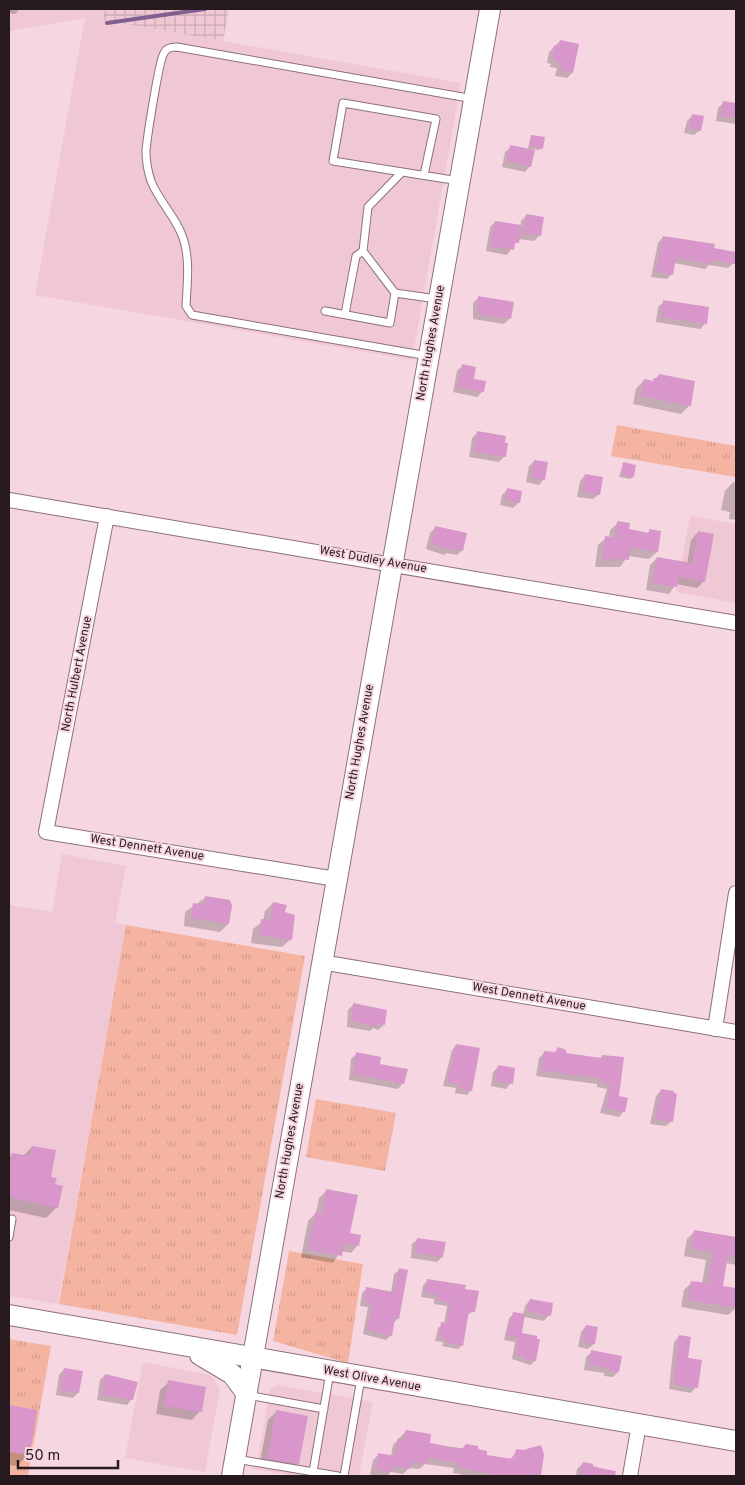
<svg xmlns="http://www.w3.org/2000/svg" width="745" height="1485" viewBox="0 0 745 1485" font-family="Overpass,sans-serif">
  <defs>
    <pattern id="industrial-grid" width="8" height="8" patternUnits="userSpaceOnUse" patternTransform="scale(1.25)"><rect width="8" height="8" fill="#efc7d5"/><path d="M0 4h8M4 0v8" fill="none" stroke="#cdaab6"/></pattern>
    <pattern id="grass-tufts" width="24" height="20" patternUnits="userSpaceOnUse" patternTransform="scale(1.25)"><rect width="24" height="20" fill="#f4b4a1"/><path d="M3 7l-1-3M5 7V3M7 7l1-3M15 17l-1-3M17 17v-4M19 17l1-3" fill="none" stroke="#d19a8a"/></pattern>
  </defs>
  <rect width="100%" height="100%" fill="#f6d6e1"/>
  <path fill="#efc7d5" d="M9,9H105L103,20L461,83L412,360L35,295L85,18L9,31Z
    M690,516L736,524V603L676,592Z
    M62,854L126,866L115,923L126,925L58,1304L9,1296V905L52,912Z
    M143,1362L210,1375L220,1389L205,1472L125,1458Z
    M277,1385L373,1402L359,1476H297L250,1468L258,1459L270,1390Z"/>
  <path fill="url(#industrial-grid)" d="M105,9H229L223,41L103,20Z"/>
  <path fill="url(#grass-tufts)" d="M617,425L736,446V477L611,456Z
    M126,925L305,956L237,1335L59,1304Z
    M316,1099L396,1113L385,1171L306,1157Z
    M289,1251L363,1264L348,1363L273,1341Z
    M9,1339L51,1346L28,1476H9Z"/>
  <path fill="#0003" d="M9,9H20L15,14L9,13Z
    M560,41L572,73L567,78L555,76L557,68L550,67L551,64L547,63L549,52Z
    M724,102L736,104V124L716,121L718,108Z
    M693,115L700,130L694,135L684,133L687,121Z
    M532,136L541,148L539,150L533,149L530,166L525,172L502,167L505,152L511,147L527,150Z
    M527,215L539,236L534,241L518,239L507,255L486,251L490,227L495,222L521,226V221Z
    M663,237L713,249L734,263L728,268L709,265L705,269L674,263L672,274L667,279L651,277L658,243Z
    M479,297L510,318L504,324L473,319V303Z
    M664,302L706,323L700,329L656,322L658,307Z
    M462,366L472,380L484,382L482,392L477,397L453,392L457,371Z
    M659,375L689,406L681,414L633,404L636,389L644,380L652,382Z
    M478,432L504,457L499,462L469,457L472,438Z
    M535,461L544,479L539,485L526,482L529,466Z
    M623,464L633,477L630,479L619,477Z
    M585,475L599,494L593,499L577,497L580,481Z
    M733,482L736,483V520L729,519L730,512L721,510L725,491Z
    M508,489L519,502L513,508L500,505L502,495Z
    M618,523L628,530L647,534L650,530L657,552L649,559L628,556L620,567H595L598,545L606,538H609L610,530Z
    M436,527L462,550L457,555L446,553L444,555L426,549L430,533Z
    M698,532L704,581L697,588L676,584L669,594L646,590L650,565L657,558L687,564L691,540Z
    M205,898L228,924L220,932L184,926L185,912Z
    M273,903L283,913L291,939L282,947L251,943L253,929L263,921L265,911Z
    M353,1005L384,1025L378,1030L373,1028L370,1031L347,1027L348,1010Z
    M456,1045L471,1090L467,1095L455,1093L456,1088L443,1086L452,1050Z
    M545,1052L600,1059L603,1056L624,1111L619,1117L600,1113L607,1089L597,1087V1084L536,1076L539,1058Z
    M356,1054L378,1065L403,1083L398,1089L349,1080L351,1059Z
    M499,1066L511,1083L506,1089L491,1086L493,1072Z
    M661,1090L672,1121L666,1126L650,1124L656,1096Z
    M32,1147L54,1186L57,1207L46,1218L9,1210V1158L12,1154L23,1156Z
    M327,1190L348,1234L358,1245L351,1253L341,1251L333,1263L301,1257L308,1221L316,1213L319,1198Z
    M695,1231L736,1238V1265L726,1263L721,1287L736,1290V1308L728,1315L681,1307L684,1290L692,1282L702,1284L706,1260L684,1256L687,1239Z
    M418,1239L442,1257L437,1262L411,1258L412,1244Z
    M399,1270L398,1318L393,1324L391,1335L386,1340L363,1334L368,1307L360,1306L362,1293L367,1289L391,1293L394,1274Z
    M428,1281L464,1290L474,1311L467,1315L462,1345L458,1349L442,1346L443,1342L435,1341L438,1328L444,1324L447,1306L434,1304V1299L421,1297L423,1285Z
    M530,1300L549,1315L544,1321L524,1317L521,1334L535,1361L530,1365L512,1359L515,1342L504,1340L509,1318L514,1314L523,1315L525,1306Z
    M586,1326L594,1344L588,1349L578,1347L581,1332Z
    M679,1336L696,1387L691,1393L669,1389L674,1342Z
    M592,1352L618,1372L613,1377L604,1376V1373L584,1370L586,1357Z
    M64,1369L78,1393L73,1398L56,1395L59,1375Z
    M105,1375L132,1399L127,1405L97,1400L100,1380Z
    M169,1382L200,1411L192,1420L156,1414L160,1390Z
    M9,1406L35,1411L28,1455L17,1466L9,1465Z
    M276,1412L298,1464L289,1472L259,1467L268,1420Z
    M406,1431L428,1444L476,1450L485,1456L510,1460L517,1450L542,1454L539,1475L542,1476H461V1474L453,1473L454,1468L425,1464L419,1469L409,1468L403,1474L391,1472L387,1476L370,1475L373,1460L379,1454L391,1456L393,1445Z
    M583,1463L603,1469V1472L616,1476H576L577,1469Z"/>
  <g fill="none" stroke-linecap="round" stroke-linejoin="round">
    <path stroke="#815f8e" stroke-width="4" d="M107,23L205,9"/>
  </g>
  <path fill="#d896cb" d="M560,40L579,44L573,73L560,70L561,63L555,62L556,58L552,57L554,45L558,47Z
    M723,101L736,103V118L721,116Z
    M692,114L704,116L701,131L689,128Z
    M531,135L545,137L543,149L529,146Z
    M510,145L535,150L531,167L507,161Z
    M526,214L544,217L541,236L523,233Z
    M495,221L522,225L519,243H515L514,250L490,246Z
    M663,236L715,244L714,248L736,252L735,264L712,260L711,264L676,258L673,275L656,271Z
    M478,296L514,302L511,319L478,314Z
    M663,300L709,307L707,324L661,317Z
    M462,364L476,367L474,379L486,381L484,392L457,387Z
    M659,374L695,381L691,406L641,396L644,379L653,381L654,378L658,379Z
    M477,431L506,436L505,443H508L506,457L474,452Z
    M534,460L548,462L545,480L531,477Z
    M623,462L636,465L634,477L621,475Z
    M585,474L603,477L600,495L582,492Z
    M507,488L522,491L520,503L505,500Z
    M617,521L630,523L629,529L649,533V529L661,531L658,552L630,548L629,560L614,558V561L602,560L605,536L615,538Z
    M435,526L467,533L463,551L451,548L450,550L431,544Z
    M698,531L714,534L705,582L679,577L677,587L652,583L657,557L692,563Z
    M205,896L230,900L232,906L229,924L191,918L193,903L204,905Z
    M273,902L287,905L285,912L295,915L292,940L259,935L261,919L270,920Z
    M353,1003L387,1010L385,1025L377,1023V1027L352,1021Z
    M456,1044L480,1048L472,1091L459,1088L460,1084L447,1082Z
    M558,1047L566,1050V1053L601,1058L602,1055L624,1057L619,1096L628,1098L625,1112L605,1108L611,1084L602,1082V1079L541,1070L544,1051L555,1052Z
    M356,1052L381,1057L380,1064L408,1069L404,1084L353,1074Z
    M498,1065L515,1068L513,1084L496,1081Z
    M661,1089L674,1091V1093L677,1094L673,1122L655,1119Z
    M32,1146L56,1150L51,1177L57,1178L55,1184L63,1186L58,1208L9,1197V1171L12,1153L30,1156Z
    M326,1189L358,1195L350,1233L361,1235L359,1246L344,1243L342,1256L308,1250L315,1212L322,1213Z
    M694,1230L736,1237V1257L728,1255L723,1286L736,1288V1308L688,1300L691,1281L708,1283L713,1252L691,1248Z
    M417,1238L446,1242L443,1257L415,1253Z
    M399,1268L408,1270L399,1319L395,1318L392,1336L367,1330L372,1303L364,1301L366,1287L394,1292Z
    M427,1279L466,1285L465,1289L479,1291L475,1312L469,1311L463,1346L445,1342L446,1338L439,1337L441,1322L447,1323L450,1303L437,1300L438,1295L425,1293Z
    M530,1299L553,1303L551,1316L528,1311Z
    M513,1312L525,1314L522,1333L537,1336V1339H540L536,1361L523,1359V1356L515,1355L518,1338L507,1336Z
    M586,1325L598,1327L595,1344L583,1342Z
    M679,1335L691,1337L688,1358L702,1360L698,1388L673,1384Z
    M591,1350L622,1356L619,1372L608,1370L609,1368L589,1365Z
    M64,1368L83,1371L79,1393L60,1390Z
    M105,1374L138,1382L133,1400L102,1395Z
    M168,1380L206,1387L202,1412L164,1406Z
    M9,1405L37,1410L30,1455L9,1452Z
    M276,1410L308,1416L299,1464L267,1459Z
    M406,1430L431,1434L430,1443L462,1449L466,1444L478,1446V1449L487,1451V1455L514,1459L516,1449L523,1450L541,1445L544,1454L541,1475L500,1476L458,1467L459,1463L427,1458L426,1464L411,1462L410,1469L393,1466L392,1472L376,1470L378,1453L395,1456L398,1438L404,1439Z
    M583,1462L593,1464V1467L616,1471L615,1476H580Z"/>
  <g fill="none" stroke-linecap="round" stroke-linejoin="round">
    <defs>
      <path id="lane" d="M402,172L368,207L363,251L395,293L437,299
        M424,175L436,119L343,103L333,161L459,181
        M325,311L390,323L395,293
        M345,314L356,256L363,251
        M428,356L192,315L186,306C187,285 190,262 184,241C178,219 159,202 151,181C148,172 146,161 146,151C147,138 159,60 164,53C166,48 172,47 177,47L474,99
        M9,1237L12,1219
        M247,1395L324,1409
        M236,1459L338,1476
        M313,1472L330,1372
        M344,1476L361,1378"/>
      <path id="street" d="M9,500L736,623
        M107,516L46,832L336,879
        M321,962L736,1032
        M715,1029L736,893
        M630,1476L639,1424"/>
      <path id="secondary" d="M9,1315L736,1441
        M200,1355L232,1374L247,1394
        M232,1476L490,9"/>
    </defs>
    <use href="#lane" stroke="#8d717b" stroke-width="9"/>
    <use href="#street" stroke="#8d717b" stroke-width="16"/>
    <use href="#secondary" stroke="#8d717b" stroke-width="22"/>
    <use href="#lane" stroke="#fff" stroke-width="7"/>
    <use href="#street" stroke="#fff" stroke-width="14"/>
    <use href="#secondary" stroke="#fff" stroke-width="20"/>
  </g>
  <g text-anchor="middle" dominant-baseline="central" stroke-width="4" stroke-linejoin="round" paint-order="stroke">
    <g font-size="12" fill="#261a1e" stroke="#f6d6e1">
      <text transform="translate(431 343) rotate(-80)">North Hughes Avenue</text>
      <text transform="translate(373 560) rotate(10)">West Dudley Avenue</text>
      <text transform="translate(77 674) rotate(-79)">North Hulbert Avenue</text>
      <text transform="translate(360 742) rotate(-80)">North Hughes Avenue</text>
      <text transform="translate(147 848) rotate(9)">West Dennett Avenue</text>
      <text transform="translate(529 997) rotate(10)">West Dennett Avenue</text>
      <text transform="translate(290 1141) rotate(-80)">North Hughes Avenue</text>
      <text transform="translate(372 1379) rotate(10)">West Olive Avenue</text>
    </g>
  </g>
  <rect width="745" height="1485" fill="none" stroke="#261a1e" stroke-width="20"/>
  <path d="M18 1460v8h100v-8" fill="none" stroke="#261a1e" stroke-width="2.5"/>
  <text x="25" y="1460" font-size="15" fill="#261a1e" stroke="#f6d6e1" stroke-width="4" paint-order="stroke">50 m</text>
</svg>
